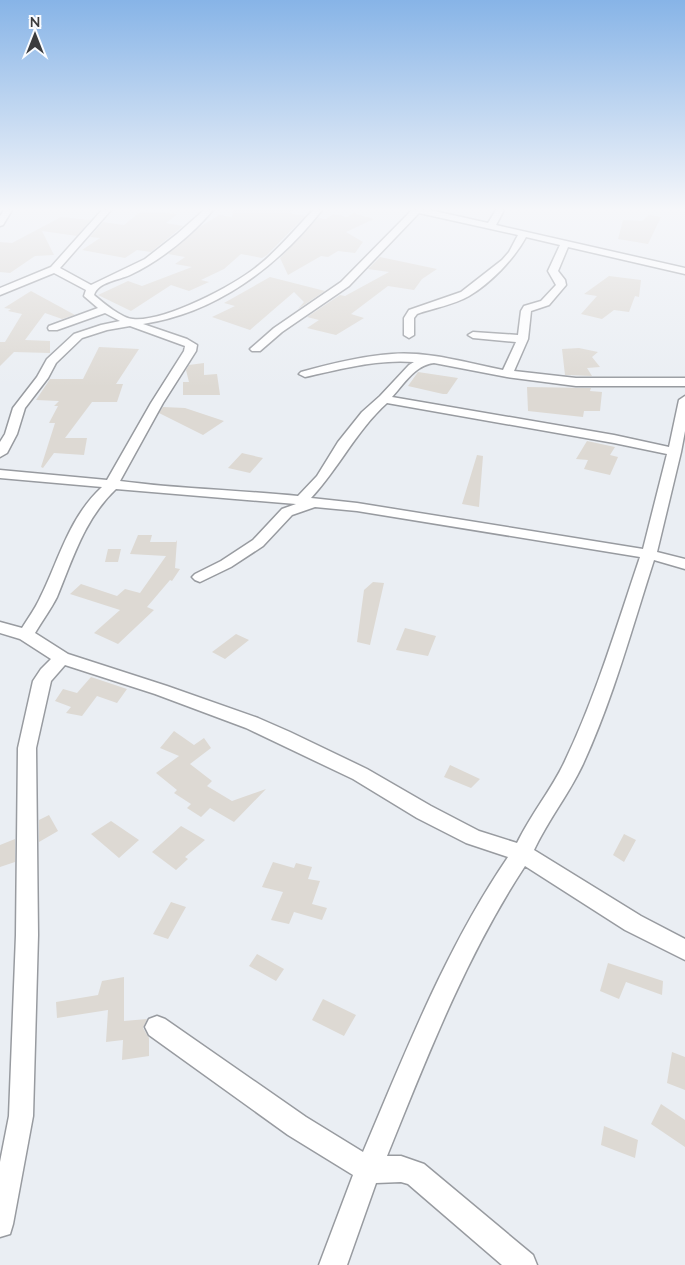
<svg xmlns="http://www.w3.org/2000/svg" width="685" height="1265" viewBox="0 0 685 1265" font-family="Mulish,sans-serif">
  <rect width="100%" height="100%" fill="#eaeef3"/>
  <path fill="#ddd9d3" d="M233,210H294L290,213L305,216L267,255L262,258L241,254L224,269L201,280L209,282L189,291L171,285L131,311L98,295L128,281L142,286L192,267L175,264L185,257L168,254L198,228L219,215L232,217Z
    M141,211L177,214L166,223L183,226L151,252L137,250L125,258L82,250L100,238L90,237L103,222L124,225Z
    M353,213L374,219L346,232L363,242L355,253L338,251L328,257L321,256L288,275L280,258L318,218L326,219L333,214L347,217Z
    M649,215L661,217L648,244L618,239L623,220L642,221Z
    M61,217L91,220L77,236L42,231L54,255L35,256L10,273L0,272V242L12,243Z
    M380,257L437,269L422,279L414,290L388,286L351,314L364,318L336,335L307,328L319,320L307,317L340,295L345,296L389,272L368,269Z
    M609,276L641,280L639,297L635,296L629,312L614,310L602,319L581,314L597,296L584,294Z
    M270,277L325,291L298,309L304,302L294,292L250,330L212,317L235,306L224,303Z
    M31,291L75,315L62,319L45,313L25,340L50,341V353L14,352L0,366V342H5L22,314L8,311L11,309L4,308Z
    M99,347L139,349L116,384H123L117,402H92L65,438H87L84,455L54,453L43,468L41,467L55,423H49L58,406H54L59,401L36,400L50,379H83Z
    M579,348L598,352L592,357L600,367L587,368L592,376L565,375L562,349Z
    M204,363V375L217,374L220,395H183V382H189L186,370L189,365Z
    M418,372L458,378L447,394H443L408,386Z
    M527,387L591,388L590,391L602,392L600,411H584L583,417L528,411Z
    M163,407L185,408L224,421L203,435L159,413Z
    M587,441L615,447L610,455L618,457L610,475L584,469L588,460L576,459Z
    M242,453L246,454L263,458L250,473L228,468Z
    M477,455L483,456L479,507L462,504Z
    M138,535H152L150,542H176L177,540L175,568L180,569L172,581L170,580L147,607L154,610L118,644L94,633L120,610L70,594L81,584L117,596L125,589L140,593L166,556L130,554Z
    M108,549H121L118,562H105Z
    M373,582L384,583L370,645L357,642L364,590Z
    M405,628L436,636L428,656L396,650Z
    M236,634L249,640L225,659L212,652Z
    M91,677L127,689L117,703L97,696L82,716L66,713L71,707L55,701L63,689L77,693Z
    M174,731L194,745L204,738L211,748L190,764L212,781L207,786L232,801L266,789L234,822L210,808L201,817L187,808L191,804L174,793L177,790L156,773L179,756L160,748Z
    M450,765L480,779L471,788L444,777Z
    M49,815L58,831L39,842V820Z
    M111,821L139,840L119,858L91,834Z
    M181,826L205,840L185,857L188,859L176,870L152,852Z
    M624,834L636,840L624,862L613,855Z
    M15,839V862L0,867V845Z
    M273,862L294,868L296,863L312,867L308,879L320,881L312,904L327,908L322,920L294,912L289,924L271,920L283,892L262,887Z
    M171,902L186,907L168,939L153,934Z
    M257,954L284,969L276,981L249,966Z
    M608,963L663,981L662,995L626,982L619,999L600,991Z
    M124,977V1021L147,1019L143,1028L149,1038V1056L122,1060L123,1040L106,1042L108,1010L57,1018L56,1002L98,995L102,981Z
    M323,999L356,1015L344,1036L312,1020Z
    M672,1052L685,1057V1090L667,1083Z
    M661,1104L685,1120V1147L651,1124Z
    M604,1126L638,1140L635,1158L601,1145Z"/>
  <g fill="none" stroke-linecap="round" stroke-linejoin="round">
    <defs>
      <path id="minor" d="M4,210H12L3,225L0,226V216Z
        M102,210H111L60,268L91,285L145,259L177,234L204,210H213C192,235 160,261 130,275C119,280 98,282 94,295C102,302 123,319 133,319C165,322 235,285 259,265C279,249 296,228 313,210H322C277,267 216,313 143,324L187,339L197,345L196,351L163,403L120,481C179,489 239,490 298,496L317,476L338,442L362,412L380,396L409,365L414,362C377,359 341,369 305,377L299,374L301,372C330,364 362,356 392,354C429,351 467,363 503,370L516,342L473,338L468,335L473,332L518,335L521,311L524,306L541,301L556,285L548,271L560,245L526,237C514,259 491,283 469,296C454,305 433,308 417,314L414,318V335L409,338L404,335V318L409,310L461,292L502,260L509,252L518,235L419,213L349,286L282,332L260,351H252L250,349L274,328L341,282L412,210H430L488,223L496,210H504L496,225L685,268V274L568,247L558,271L565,280L566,285L549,305L531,311L528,339L514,371L576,378H685V386H576L507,377L434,363C415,365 404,384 392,397L614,435L669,447L679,400L685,396V431L681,452L657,552L685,559V569L654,560C632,628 613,699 583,764C569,794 548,820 534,850L641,916L685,939V960L625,930L525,866C466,956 427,1057 387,1156H401L424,1164L533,1255L537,1265H502L408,1184L401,1182L376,1183L347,1265H319L353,1175L288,1135L149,1035L145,1027L149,1019L157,1016L165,1019L306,1117L363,1152C406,1051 446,948 508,857L466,843L417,818L353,779L246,728L155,694L65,665L51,681L36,748L38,935L33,1116L13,1224L10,1234L0,1237V1162L9,1116L16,935L18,748L33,681L41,669L51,659L20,639L0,633V622L22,628C28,618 35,609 40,598C59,560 69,517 102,487L0,478V470L107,480L151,403L184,351L185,346L130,326L107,330L82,338L56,363L48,378L25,408L17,434L7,453L0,457V442L5,434L13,408L37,377L47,359L74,334L101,325L120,321L105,313L57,330H49L48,328L49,326L98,308L84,296L86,290L54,273L0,295V288L51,267ZM387,403L614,443L667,454L643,549L357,503L311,498C339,468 356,431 387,403ZM116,489L296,504L282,509L253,540L221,561L195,574L192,577L195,580L200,582L231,567L263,546L292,515L315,507L357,511L640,557C617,625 596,696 565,761C552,789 531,814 517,843L479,831L431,806L367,769L290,732L258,718L167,686L68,654L35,633C42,621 51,609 57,597C73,558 85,518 116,489Z"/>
    </defs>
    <use href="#minor" stroke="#989ba0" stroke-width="3"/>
    <use href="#minor" fill="#fff" fill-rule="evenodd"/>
  </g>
  <linearGradient id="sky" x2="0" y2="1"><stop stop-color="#87b4e7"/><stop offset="0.54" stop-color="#f6f7fa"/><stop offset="1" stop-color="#f6f7fa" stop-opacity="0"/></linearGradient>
  <rect width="685" height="387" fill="url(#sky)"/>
  <g transform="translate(35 35)" stroke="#f9fbfe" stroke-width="4" paint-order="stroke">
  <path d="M0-4L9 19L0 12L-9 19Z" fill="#3b3c3e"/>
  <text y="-8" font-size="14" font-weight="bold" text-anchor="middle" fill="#3b3c3e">N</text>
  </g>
</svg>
